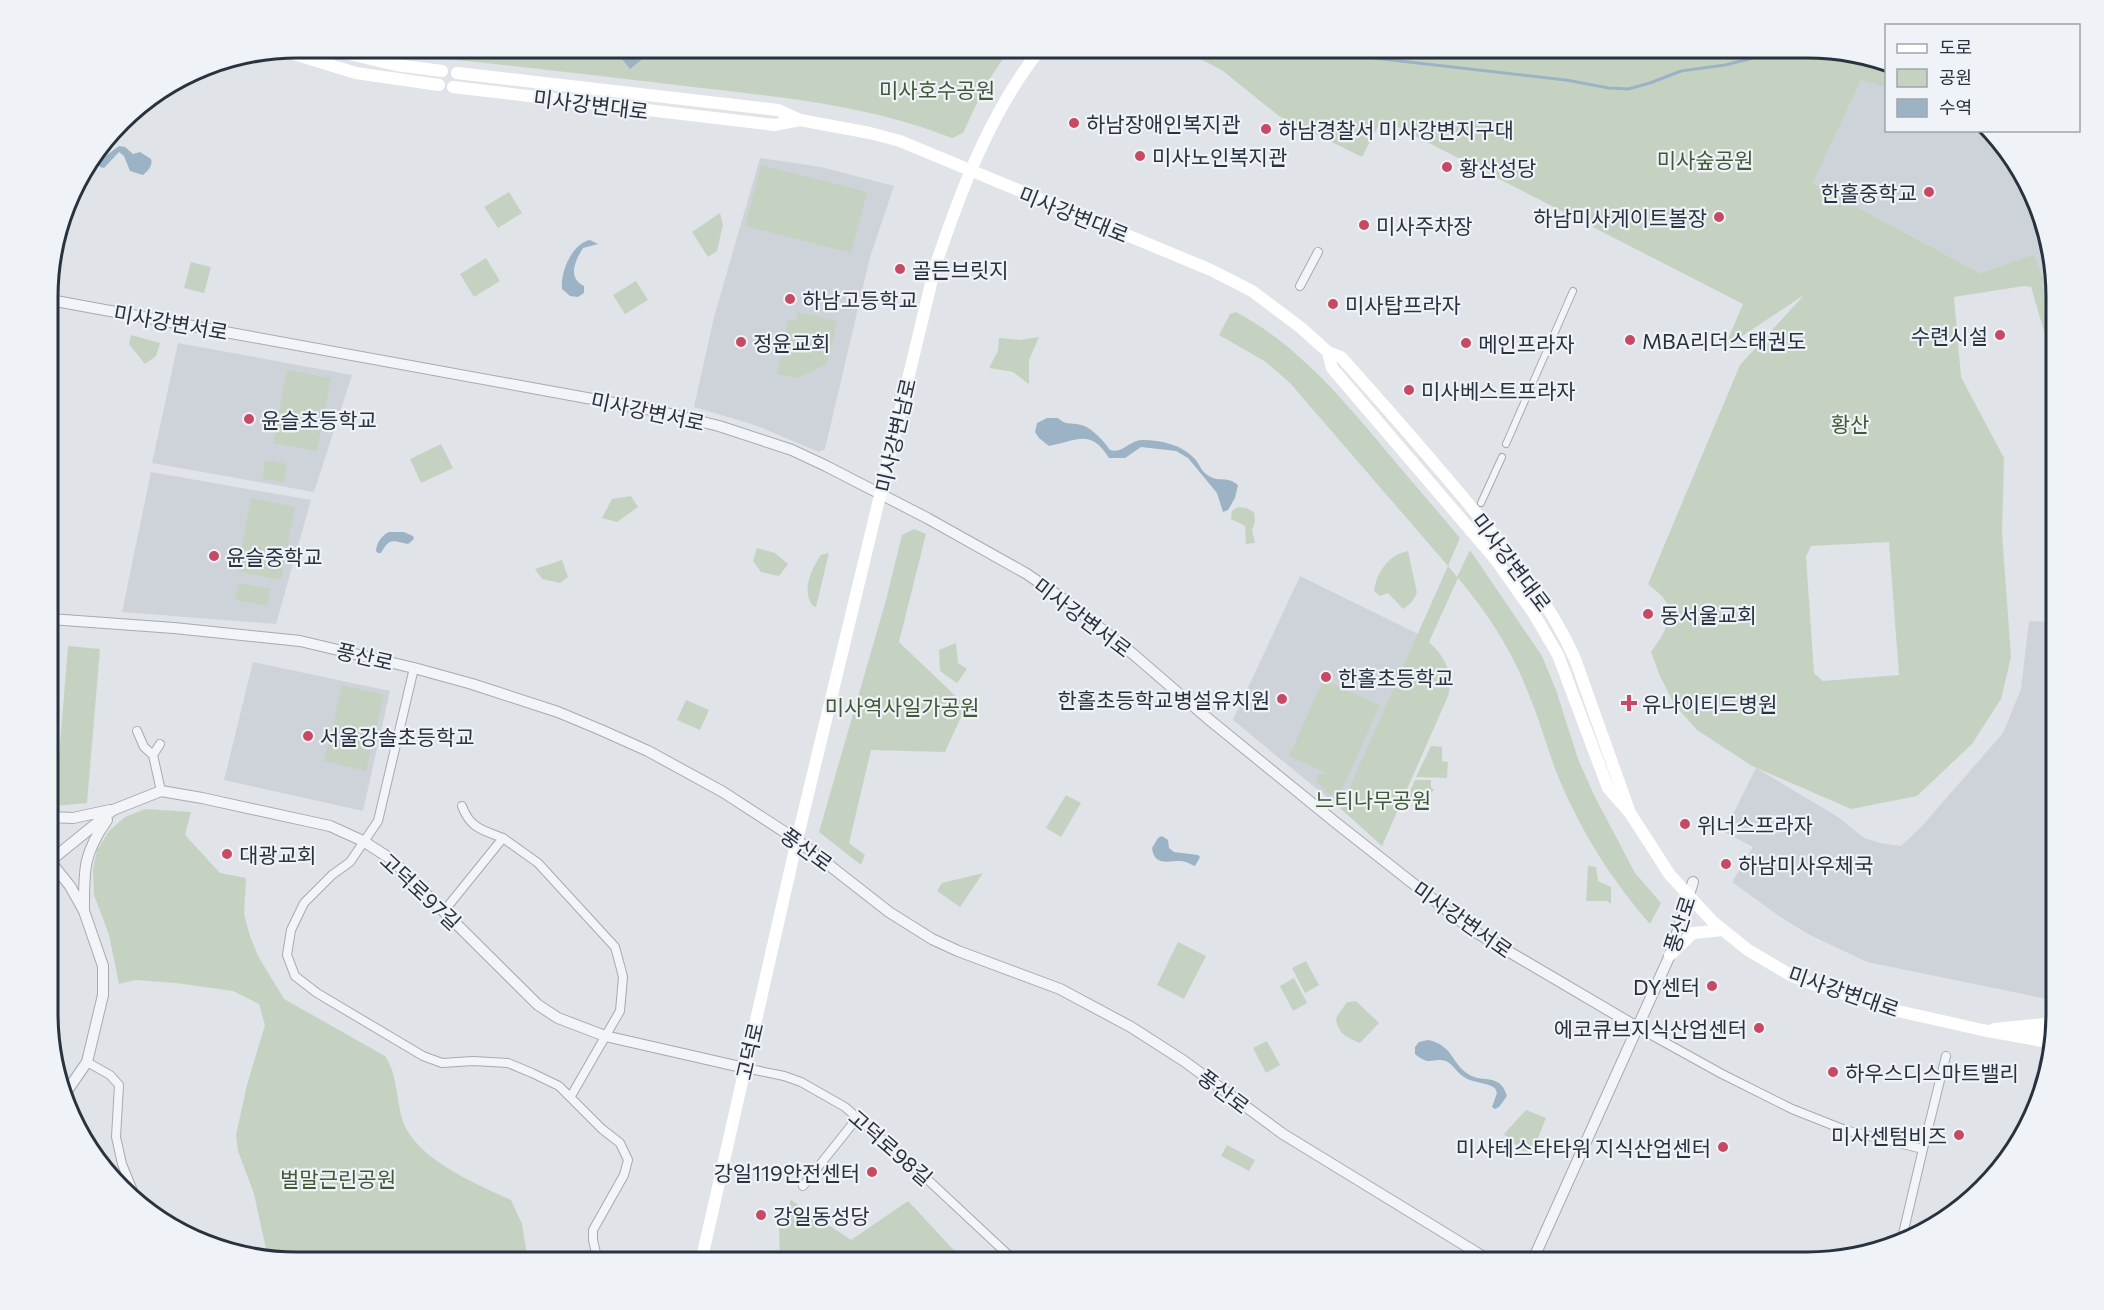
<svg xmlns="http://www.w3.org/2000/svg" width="2104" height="1310" viewBox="0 0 2104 1310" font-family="Commissioner,'Noto Sans KR',sans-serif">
  <rect width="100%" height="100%" fill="#e0e3e8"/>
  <path fill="#ced3da" d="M1861,79L1886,88V130L1983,131L2020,169L2055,281V294L2048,287L2040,273L2034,254L1980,273L1813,183Z
    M760,158L821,167L894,186L870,257L825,449L819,452L755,425L694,407L714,317Z
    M178,343L352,375L314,492L152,463Z
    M151,472L311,500L276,624L122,612Z
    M1300,576L1418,634L1340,808L1233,720Z
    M2029,621L2055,622V1029L2047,1037L2052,1000L1867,962L1808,934L1779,916L1732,882L1753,847L1724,832L1756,768L1838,817L1864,838L1880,843L1901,846L1922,826L2003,733L2021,689Z
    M253,662L390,691L363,811L224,780Z"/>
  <path fill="#c6d2c1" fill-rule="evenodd" d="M418,48H1010L985,86L963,133L952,138C869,105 781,97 693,87C608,77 523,67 438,58Z
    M1180,48H1807L1872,57L1886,63V88L1861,80L1813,183L1980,273L2034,254C2039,269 2043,283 2055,294V348H2049L2031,287L2024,286L1954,297L1961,377L2004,458L2002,533L2011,657L2001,699L1972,744L1917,796L1851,809L1752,766L1697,730L1674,704L1660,676L1651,652C1662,638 1668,626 1671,609L1662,596L1648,584L1740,365L1804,295L1724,348L1743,304L1382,119L1362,157L1279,116L1223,71ZM1889,542L1899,675L1823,681L1814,673L1806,557L1811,546Z
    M761,165L867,192L851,253L745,226Z
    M509,192L522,213L498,228L484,207Z
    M720,213L723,225L717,251L708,257L692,232Z
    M486,258L500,281L474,297L460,274Z
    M191,262L211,267L204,293L184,288Z
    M636,281L648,300L625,314L613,295Z
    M798,312L837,321L827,364L798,378L777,374L788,320L796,321Z
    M1236,312C1302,347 1351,409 1398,465C1419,490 1440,514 1460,538L1448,566L1457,577L1470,550L1542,656L1556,690L1578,759L1594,795L1635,873L1661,903L1650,924C1612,881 1582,833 1560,781C1548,753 1541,723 1529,695C1513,652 1487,612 1458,578L1429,642C1445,657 1454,673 1448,696L1382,846L1340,808L1448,566L1290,383L1266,362L1219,335L1230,314Z
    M131,335L160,343L156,356L145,364L129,344Z
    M1039,337L1029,360V384L1013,372L989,368L998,351L999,338L1020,340Z
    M287,370L331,378L317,451L273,443Z
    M441,444L453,468L421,483L410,459Z
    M265,460L287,464L284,482L262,479Z
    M631,496L638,507L617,522L602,518L612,499Z
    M251,498L295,507L281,580L237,571Z
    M1238,507L1246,508L1254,512L1255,522L1252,530L1255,543L1246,544L1245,526L1231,519L1232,511Z
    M914,529L926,534L899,642L966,706L945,752L871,750L849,843L865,855L861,865L819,832L886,600L902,535Z
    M757,548L775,553L788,564L779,576L761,572L753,561Z
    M1408,551L1417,593L1411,603L1403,609L1388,593L1380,596L1374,591C1377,572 1388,555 1408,551Z
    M829,553L816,607L813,606C801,591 811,569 821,555Z
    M562,560L568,577L560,583L542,579L535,569Z
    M238,583L270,589L267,606L235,600Z
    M956,643L958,663L967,669L957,683L940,671L939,650Z
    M68,646L100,649L87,803L55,806Z
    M1323,680L1380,705L1346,781H1343L1344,786C1340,791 1336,795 1330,795L1316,781L1318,774H1328L1289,756Z
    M342,685L384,695L366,771L324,761Z
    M686,700L709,710L700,730L677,720Z
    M1431,746L1442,747V761L1448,762L1447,778L1416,777Z
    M1415,780H1431V787L1434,790L1423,800H1410L1407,798Z
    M1066,795L1081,803L1061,837L1046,828Z
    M145,809L191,812L185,835L220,873L246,878L244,914L250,936L258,956L284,999L385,1056C397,1073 396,1097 402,1118C413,1158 476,1184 511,1200L522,1224L528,1262H297L268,1258L254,1194L238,1151L236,1135L247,1085L265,1025L259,1004L233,991L176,983L135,980L119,984L109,935L94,895L93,869L97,850L109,831L125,817Z
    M1588,866L1596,867L1598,881L1611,887V904L1607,901H1586Z
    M983,873L960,907L937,891L942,883Z
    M1178,942L1206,956L1184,999L1157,985Z
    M1306,961L1319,985L1305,993L1292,968Z
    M1294,978L1307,1003L1293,1011L1280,986Z
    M1356,1001L1379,1023L1360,1043C1346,1037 1338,1034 1336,1018L1347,1002Z
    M1267,1041L1280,1065L1266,1073L1253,1048Z
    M1526,1110L1546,1118L1530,1158L1504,1134Z
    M1227,1145L1255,1160L1249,1171L1221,1156Z
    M791,1200L851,1240L908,1201L965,1262H780L779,1229Z"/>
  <path fill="#9cb3c6" d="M613,48H656L630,69Z
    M119,146L125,147L133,154L140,152L151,159C153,166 148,171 143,175L130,171L124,156L119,152L104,168L100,167L95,160L101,152L103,158Z
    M590,240L598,244L583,248C575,261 567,277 584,286V293L578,297L570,296L562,289C560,273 572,243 590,240Z
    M1047,418H1058C1066,426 1071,422 1081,425C1091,427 1104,441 1110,450C1124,454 1130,439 1143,440C1161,440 1182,445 1194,458C1200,464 1201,472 1209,476C1221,483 1225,475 1238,485L1235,498L1228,510L1223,512L1217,493L1188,458L1176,451L1141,447L1125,458H1109C1090,428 1078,441 1049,446L1039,438L1035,432L1037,423Z
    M389,532H404L413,536L414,539L408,544C392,541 390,537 381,553H378L376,551C377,542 381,536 389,532Z
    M1162,836L1168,840L1169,848L1174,852L1198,855L1200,857L1195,866C1190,864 1186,861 1180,861C1168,861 1154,866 1152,848L1158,838Z
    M1428,1040C1453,1045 1451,1063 1468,1074C1483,1084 1500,1072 1507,1096L1499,1107L1495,1109L1492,1107L1497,1093L1495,1088C1485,1082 1473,1083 1464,1077C1457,1073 1453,1064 1446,1061C1432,1057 1430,1067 1415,1054V1047L1419,1042Z"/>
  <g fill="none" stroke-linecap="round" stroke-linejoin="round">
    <path stroke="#9cb3c6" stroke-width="3" d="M1328,48L1357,56L1566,80L1609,88L1628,89L1650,83L1681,71L1725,65L1769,54L1817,49"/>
    <defs>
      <path id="pedestrian" d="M1506,444L1573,291
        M1481,503L1502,457"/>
      <path id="minor" d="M1300,286L1318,252
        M414,668L378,821L350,862L332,875L304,903L291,930L287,955L295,976L317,993L423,1056L442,1063L473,1061L508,1063L532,1073L559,1086L602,1129L620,1143L628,1160L624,1175L593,1230V1240L598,1262
        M137,731L144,747L153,755L161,791
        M153,755L160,744
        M462,806C470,828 482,830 503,838
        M444,911L503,838L538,863L615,947L621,969L623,977L620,1011L571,1096
        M1637,1027L1722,1074L1792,1109L1845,1130L1923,1149L1902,1238
        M87,1062L110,1075L119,1085L116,1137L122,1164L136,1198
        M745,1068L784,1076L801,1082L845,1107L927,1179L1016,1262
        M1923,1149L1946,1056
        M803,1186L858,1117"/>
      <path id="tertiary" d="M50,300L658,411L719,426L792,450L826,466L927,518L1027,574L1066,601L1133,654L1206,717L1335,822L1472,930L1637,1027
        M50,619L174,628L300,641L414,668L472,684L558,712L601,730L648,751L723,792L797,840L889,912L932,939L958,951L1060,989L1131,1027L1184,1061L1283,1134L1492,1262
        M50,817L73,818L110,810
        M50,861L113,810L161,791L202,798L330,826L363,841L391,859L538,1005L558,1018L605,1036L745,1068
        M50,861L70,886L84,911L103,966V995L87,1062L67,1091
        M84,910C84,870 83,854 107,820
        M1532,1262L1670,955L1693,882"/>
    </defs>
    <use href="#pedestrian" stroke="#a5aab2" stroke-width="8"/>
    <use href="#minor" stroke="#a5aab2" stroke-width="10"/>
    <use href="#tertiary" stroke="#a5aab2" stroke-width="12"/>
    <use href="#pedestrian" stroke="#f2f4f7" stroke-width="6"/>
    <use href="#minor" stroke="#f2f4f7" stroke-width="8"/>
    <use href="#tertiary" stroke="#f2f4f7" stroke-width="10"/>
    <path stroke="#fff" stroke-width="12" d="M324,48L396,65L442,71
      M284,51L356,73L439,85
      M457,73L778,110L800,120L870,133L900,141L1211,270L1252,291L1300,327L1328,352L1341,357C1384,405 1426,453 1467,502C1508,552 1549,600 1575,659L1630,813
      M453,87L774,125L800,120
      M1328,352L1332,368L1496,560L1534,614L1558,655L1608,788L1630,813L1670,875L1713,922L1748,950L1792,976L1812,984L1898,1011L1982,1030L2053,1043
      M1670,955L1693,933L1723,930
      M1994,1029L2055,1023
      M2032,1029L2055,1033
      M701,1262L797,840L935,267C961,190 990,112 1041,48"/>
  </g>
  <g fill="#c74a65" stroke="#eff2f6" stroke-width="2">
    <circle cx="1074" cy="123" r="6"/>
    <circle cx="1266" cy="129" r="6"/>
    <circle cx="1140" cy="156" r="6"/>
    <circle cx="1447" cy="167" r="6"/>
    <circle cx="1929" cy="192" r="6"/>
    <circle cx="1719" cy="217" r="6"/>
    <circle cx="1364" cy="225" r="6"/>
    <circle cx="900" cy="269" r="6"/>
    <circle cx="790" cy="299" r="6"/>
    <circle cx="1333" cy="304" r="6"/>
    <circle cx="2000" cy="335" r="6"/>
    <circle cx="1630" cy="340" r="6"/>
    <circle cx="741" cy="342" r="6"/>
    <circle cx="1466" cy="343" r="6"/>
    <circle cx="1409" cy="390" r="6"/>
    <circle cx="249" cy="419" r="6"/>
    <circle cx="214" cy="556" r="6"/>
    <circle cx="1648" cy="614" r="6"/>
    <circle cx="1326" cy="677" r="6"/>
    <circle cx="1282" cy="699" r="6"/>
    <path d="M1626 694h6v6h6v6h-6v6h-6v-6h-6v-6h6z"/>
    <circle cx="308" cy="736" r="6"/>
    <circle cx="1685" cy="824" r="6"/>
    <circle cx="227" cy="854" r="6"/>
    <circle cx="1726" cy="864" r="6"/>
    <circle cx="1712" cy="986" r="6"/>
    <circle cx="1759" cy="1028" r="6"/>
    <circle cx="1833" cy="1072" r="6"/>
    <circle cx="1959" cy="1135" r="6"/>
    <circle cx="1723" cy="1147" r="6"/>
    <circle cx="872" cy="1172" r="6"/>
    <circle cx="761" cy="1215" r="6"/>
  </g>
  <g text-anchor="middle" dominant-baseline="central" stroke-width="4.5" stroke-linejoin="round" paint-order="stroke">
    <g font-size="21" fill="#405a37" stroke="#eff2f6">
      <text x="937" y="89">미사호수공원</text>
      <text x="1705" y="159">미사숲공원</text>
      <text x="1850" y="423">황산</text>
      <text x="902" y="706">미사역사일가공원</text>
      <text x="1373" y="799">느티나무공원</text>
      <text x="338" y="1178">벌말근린공원</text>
    </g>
    <g font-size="21" fill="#29323f" stroke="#eff2f6">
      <text transform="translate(591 104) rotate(7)">미사강변대로</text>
      <text transform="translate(1074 214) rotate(22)">미사강변대로</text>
      <text transform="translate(171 322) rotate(10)">미사강변서로</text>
      <text transform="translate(648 411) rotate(12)">미사강변서로</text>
      <text transform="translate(895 435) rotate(-77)">미사강변남로</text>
      <text transform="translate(1512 562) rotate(53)">미사강변대로</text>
      <text transform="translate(1083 617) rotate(37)">미사강변서로</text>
      <text transform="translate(365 656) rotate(13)">풍산로</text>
      <text transform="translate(807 849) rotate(36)">풍산로</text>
      <text transform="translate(421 891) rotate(43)">고덕로97길</text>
      <text transform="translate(1463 919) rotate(35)">미사강변서로</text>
      <text transform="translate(1679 924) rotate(-72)">풍산로</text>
      <text transform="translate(1844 991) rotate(19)">미사강변대로</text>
      <text transform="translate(749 1051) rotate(-77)">고덕로</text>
      <text transform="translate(1224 1091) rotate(37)">풍산로</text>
      <text transform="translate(891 1147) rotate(41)">고덕로98길</text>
    </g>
    <g font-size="21" fill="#29323f" stroke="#eff2f6" text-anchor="start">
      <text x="1086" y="123">하남장애인복지관</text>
      <text x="1278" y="129">하남경찰서 미사강변지구대</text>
      <text x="1152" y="156">미사노인복지관</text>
      <text x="1459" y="167">황산성당</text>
      <text x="1917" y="192" text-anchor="end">한홀중학교</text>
      <text x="1707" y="217" text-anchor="end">하남미사게이트볼장</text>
      <text x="1376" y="225">미사주차장</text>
      <text x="912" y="269">골든브릿지</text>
      <text x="802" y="299">하남고등학교</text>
      <text x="1345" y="304">미사탑프라자</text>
      <text x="1988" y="335" text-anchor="end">수련시설</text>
      <text x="1642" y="340">MBA리더스태권도</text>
      <text x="753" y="342">정윤교회</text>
      <text x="1478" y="343">메인프라자</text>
      <text x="1421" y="390">미사베스트프라자</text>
      <text x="261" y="419">윤슬초등학교</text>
      <text x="226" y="556">윤슬중학교</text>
      <text x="1660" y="614">동서울교회</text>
      <text x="1338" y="677">한홀초등학교</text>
      <text x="1270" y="699" text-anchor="end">한홀초등학교병설유치원</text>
      <text x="1642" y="703">유나이티드병원</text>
      <text x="320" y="736">서울강솔초등학교</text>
      <text x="1697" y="824">위너스프라자</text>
      <text x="239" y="854">대광교회</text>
      <text x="1738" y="864">하남미사우체국</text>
      <text x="1700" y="986" text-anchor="end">DY센터</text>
      <text x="1747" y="1028" text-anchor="end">에코큐브지식산업센터</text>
      <text x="1845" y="1072">하우스디스마트밸리</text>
      <text x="1947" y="1135" text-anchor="end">미사센텀비즈</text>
      <text x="1711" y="1147" text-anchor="end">미사테스타타워 지식산업센터</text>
      <text x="860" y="1172" text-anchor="end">강일119안전센터</text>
      <text x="773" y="1215">강일동성당</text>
    </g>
  </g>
  <path d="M0 0H2104V1310H0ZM297 58H1807A239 239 0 0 1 2046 297V1013A239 239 0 0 1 1807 1252H297A239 239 0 0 1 58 1013V297A239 239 0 0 1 297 58Z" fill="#eff2f6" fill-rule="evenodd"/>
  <path fill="none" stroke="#29323f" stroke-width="3" d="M297 58H1807A239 239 0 0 1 2046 297V1013A239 239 0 0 1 1807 1252H297A239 239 0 0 1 58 1013V297A239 239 0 0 1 297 58Z"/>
  <rect x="1885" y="24" width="195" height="108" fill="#eff2f6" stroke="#a0a5ad" stroke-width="1.5"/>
  <rect x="1897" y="44" width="30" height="9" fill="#ffffff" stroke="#a0a5ad" stroke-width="1.5"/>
  <text x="1939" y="54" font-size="18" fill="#29323f">도로</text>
  <rect x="1897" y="69" width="30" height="18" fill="#c6d2c1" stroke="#a0a5ad" stroke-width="1.5"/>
  <text x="1939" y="84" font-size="18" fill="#29323f">공원</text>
  <rect x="1897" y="99" width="30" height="18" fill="#9cb3c6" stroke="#a0a5ad" stroke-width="1.5"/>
  <text x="1939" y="114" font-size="18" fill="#29323f">수역</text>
</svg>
